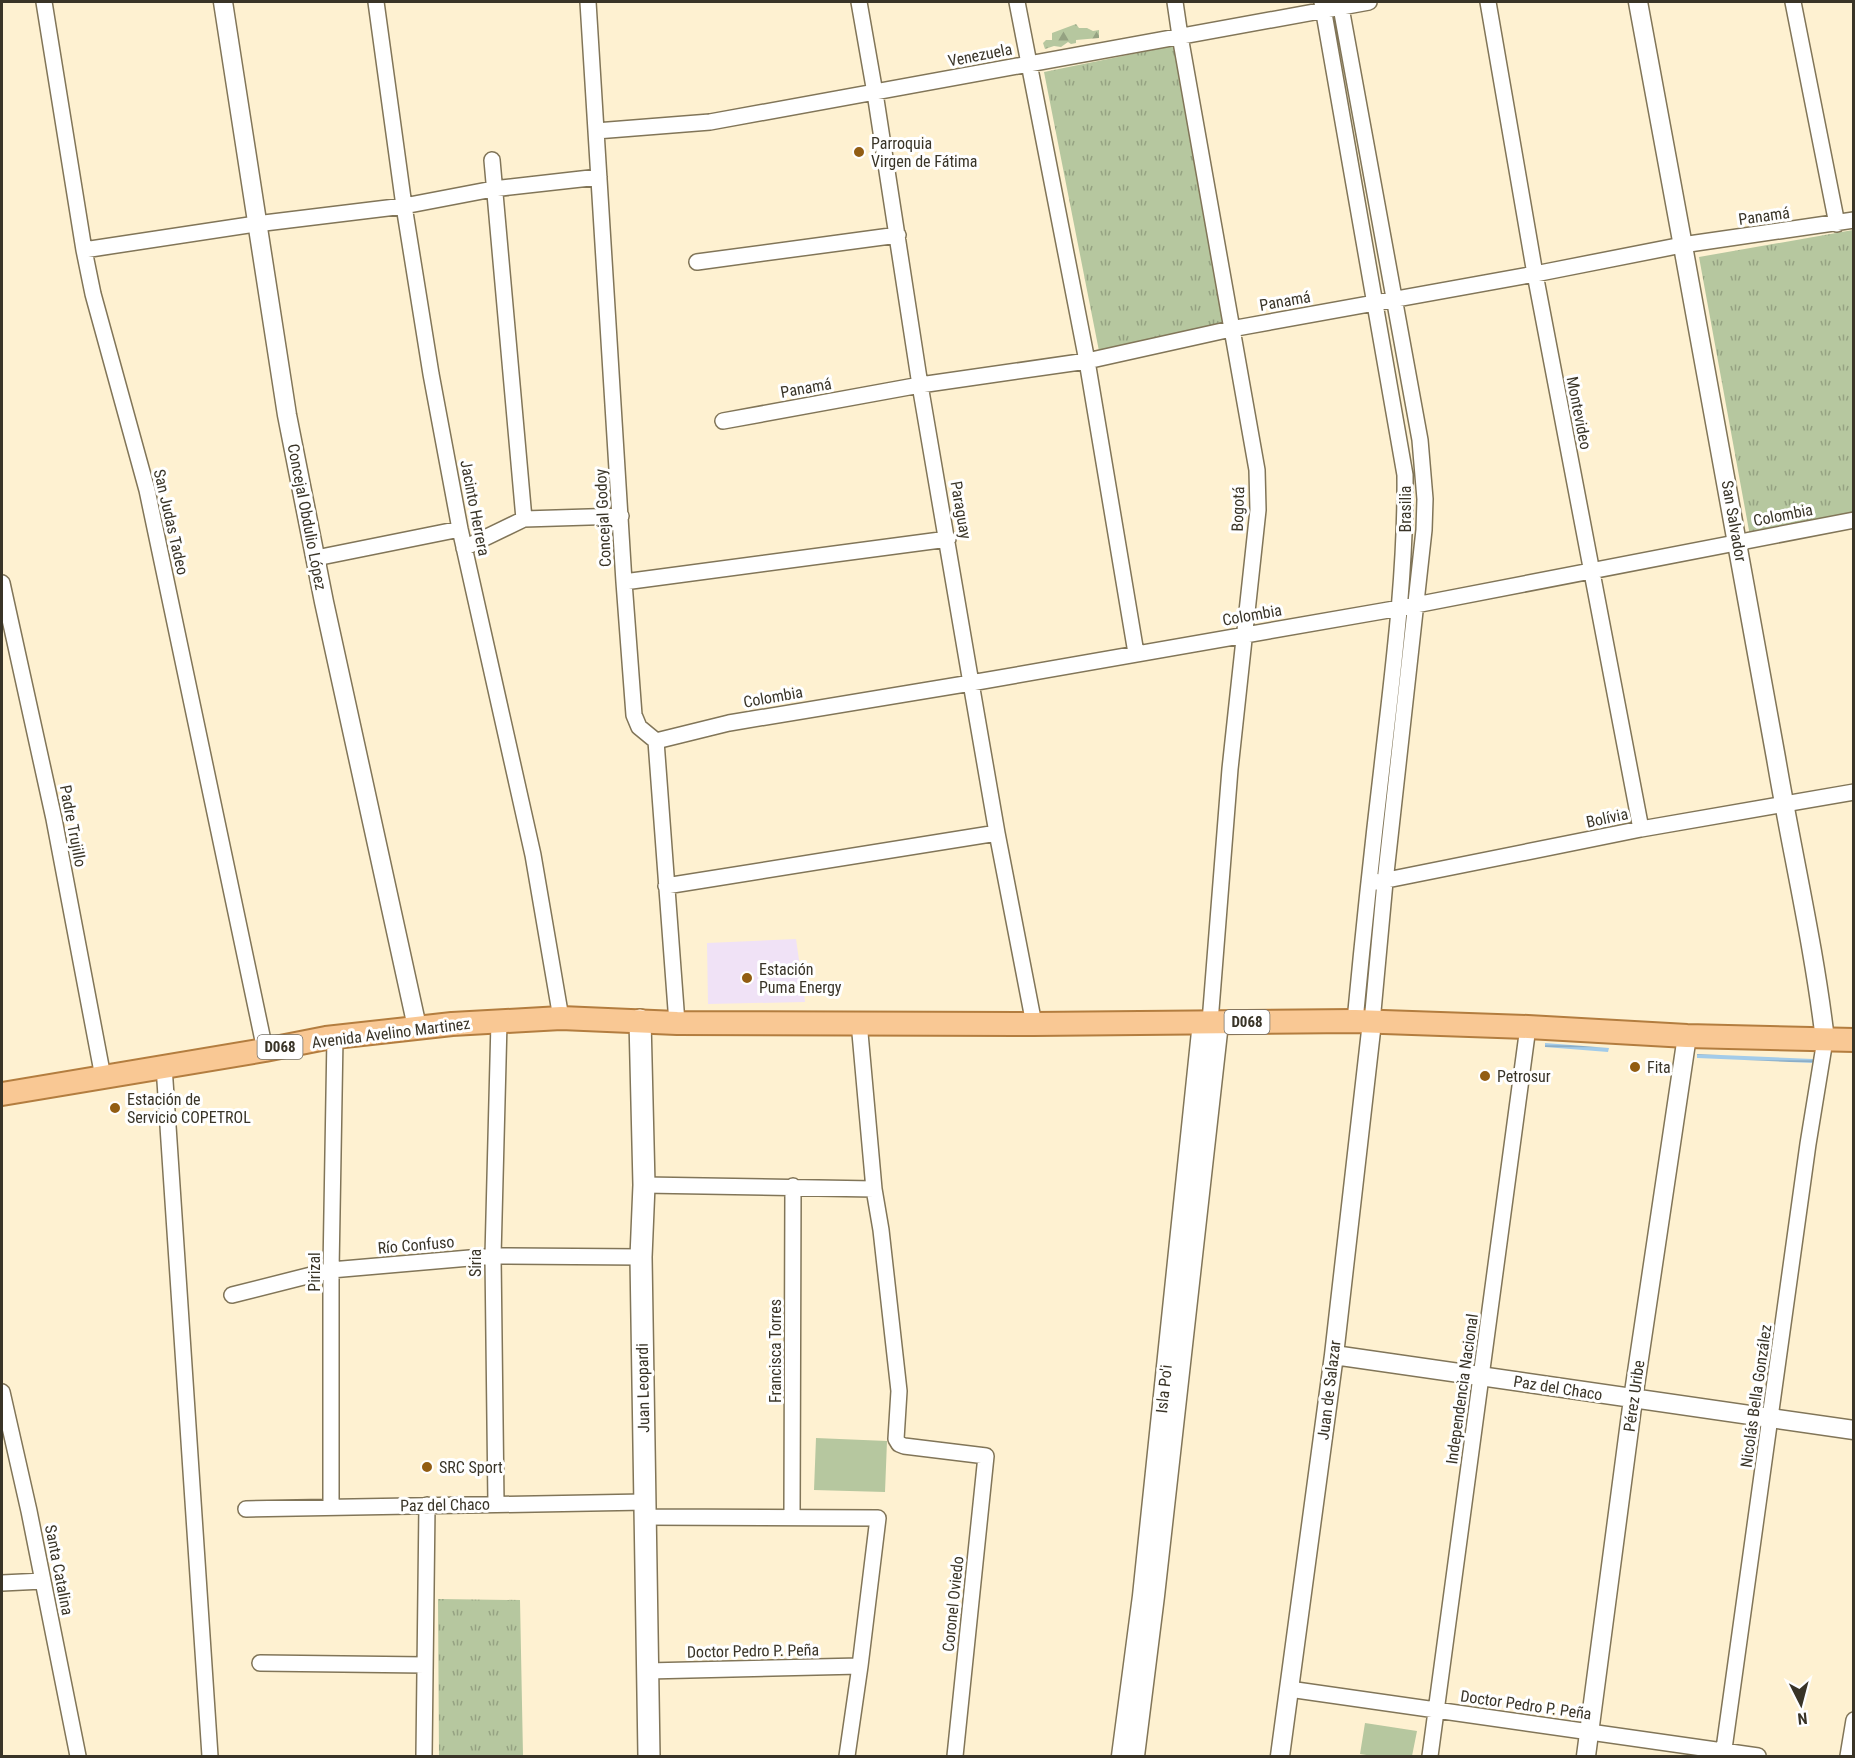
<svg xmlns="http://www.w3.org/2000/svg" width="1855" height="1758" viewBox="0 0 1855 1758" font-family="'Roboto Condensed',sans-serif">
  <defs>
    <pattern id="grass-tufts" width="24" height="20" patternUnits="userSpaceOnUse" patternTransform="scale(1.5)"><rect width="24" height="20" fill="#b6c79f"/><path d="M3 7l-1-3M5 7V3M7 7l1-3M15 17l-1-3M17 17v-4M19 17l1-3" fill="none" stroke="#95a282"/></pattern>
    <pattern id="forest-firs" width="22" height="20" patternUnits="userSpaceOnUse" patternTransform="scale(1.5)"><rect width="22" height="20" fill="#b6c79f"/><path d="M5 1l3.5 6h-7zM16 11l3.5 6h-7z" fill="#95a282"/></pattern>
    <pattern id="water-rules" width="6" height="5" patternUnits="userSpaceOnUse" patternTransform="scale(1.5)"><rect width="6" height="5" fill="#a2cbe9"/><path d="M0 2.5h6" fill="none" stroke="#85a6bd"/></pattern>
  </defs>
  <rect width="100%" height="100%" fill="#fef1d1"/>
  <path fill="#f0e2f6" d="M796,939L805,1002L708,1004L707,943Z"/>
  <path fill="url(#grass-tufts)" d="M1177,45L1230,322L1099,351L1044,72Z
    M1853,230V516L1750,536L1699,257Z
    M438,1599L520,1600L523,1756H439Z"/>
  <path fill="url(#forest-firs)" d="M1076,24L1079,28H1087L1093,31L1099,30V38L1076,40V43L1071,44L1068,42L1061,47L1054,46L1045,49L1043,43L1046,40H1052V33Z"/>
  <path fill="#b6c79f" d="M816,1438L887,1441L885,1492L814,1490Z
    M1365,1723L1417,1731L1412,1756H1373L1360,1754Z"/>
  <path fill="url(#water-rules)" d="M1545,1043L1609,1048L1608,1052L1545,1047Z
    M1697,1054L1813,1059V1063L1697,1058Z"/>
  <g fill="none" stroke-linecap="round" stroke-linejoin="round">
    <defs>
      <path id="minor" d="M44,2L84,250L93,294L147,490L265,1050
        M376,2L404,206L431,374L460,529L533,855L561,1018
        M588,2L624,582L634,715L639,727L656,741L677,1023
        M859,2L875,93L920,385L971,683L997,833L1034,1024
        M1017,2L1087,361L1136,653
        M1175,2L1180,36L1257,470L1258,510L1230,769L1210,1022
        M1322,2L1405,475C1406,573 1393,670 1382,767C1372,851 1363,936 1355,1021
        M1340,2L1420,440L1425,499L1424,530L1385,882L1372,1022
        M1488,2L1535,274L1641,829
        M1793,2L1837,224
        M596,131L710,122L1369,2
        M492,160L524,519
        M84,250L256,224L404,206L493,189L599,177
        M697,262L898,235
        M723,421L920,385L1087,361L1231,329L1535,274L1682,245L1854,220
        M464,548L524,519L621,516
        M316,558L460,529
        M624,582L948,539
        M2,583L54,819L103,1077
        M656,741L729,723L971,683L1400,608L1854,520
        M1377,882L1641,829L1854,792
        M666,886L997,833
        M859,1022L874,1189L881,1230L899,1391L896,1439L899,1444L904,1446L986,1456L955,1756
        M164,1066L210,1756
        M644,1185L874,1189
        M232,1295L331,1270L493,1256L641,1257
        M2,1392L29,1511L78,1756
        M496,1504L493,1256L499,1022
        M331,1506V1270L335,1037
        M246,1509L645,1502
        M792,1516L793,1186
        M645,1517L878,1518L860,1666L847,1756
        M2,1583L43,1581
        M260,1663L425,1665
        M647,1671L860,1666
        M1289,1689L1758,1756
        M424,1756L427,1505
        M1430,1756L1528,1027
        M1723,1756L1808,1144L1825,1040
        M1848,1756L1854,1720"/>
      <path id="tertiary" d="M223,2L287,415L324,602L417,1027
        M1638,2C1684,254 1732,506 1776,758C1792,853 1814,945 1825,1040
        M1334,1355L1854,1430
        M1121,1756L1142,1596L1202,1022
        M1135,1756L1155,1596L1219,1023
        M1280,1756L1334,1355L1372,1022
        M1586,1756L1633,1399L1687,1036"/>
      <path id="secondary" d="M640,1020L644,1185L641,1257L649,1756"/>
      <path id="primary" d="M2,1094L265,1050L326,1038L452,1024L561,1018L677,1023L1034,1024L1355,1021L1528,1027L1687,1036L1854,1040"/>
    </defs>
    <use href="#minor" stroke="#817558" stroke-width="18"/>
    <use href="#tertiary" stroke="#817558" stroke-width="21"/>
    <use href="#secondary" stroke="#817558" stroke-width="24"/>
    <use href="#primary" stroke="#b37d3f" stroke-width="26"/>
    <use href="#minor" stroke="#fff" stroke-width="15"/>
    <use href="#tertiary" stroke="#fff" stroke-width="18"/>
    <use href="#secondary" stroke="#fff" stroke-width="21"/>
    <use href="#primary" stroke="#f9c894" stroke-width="22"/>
  </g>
  <g fill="#925d12" stroke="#fff" stroke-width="2">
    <circle cx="859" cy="152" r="6"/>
    <circle cx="747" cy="978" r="6"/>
    <circle cx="1635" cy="1067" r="6"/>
    <circle cx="1485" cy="1076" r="6"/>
    <circle cx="115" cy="1108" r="6"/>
    <circle cx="427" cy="1467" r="6"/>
  </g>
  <g text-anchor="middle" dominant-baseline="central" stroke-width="6" stroke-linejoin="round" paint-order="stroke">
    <g fill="#fff" stroke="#747168" stroke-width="1.5">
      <rect x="1224.5" y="1010" width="45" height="24" rx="4.5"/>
      <rect x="257.5" y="1035" width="45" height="24" rx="4.5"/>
    </g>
    <g font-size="15" font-weight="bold" fill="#393427">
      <text x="1247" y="1022">D068</text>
      <text x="280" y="1047">D068</text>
    </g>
    <g font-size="16" fill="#393427" stroke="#fff">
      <text transform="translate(980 55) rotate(-11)">Venezuela</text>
      <text transform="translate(1764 216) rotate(-8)">Panamá</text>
      <text transform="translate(1285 301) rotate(-10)">Panamá</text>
      <text transform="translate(806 388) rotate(-10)">Panamá</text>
      <text transform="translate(1579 413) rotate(79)">Montevideo</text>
      <text transform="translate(475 508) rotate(79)">Jacinto Herrera</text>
      <text transform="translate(1238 509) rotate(-88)">Bogotá</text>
      <text transform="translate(1405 509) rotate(-90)">Brasilia</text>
      <text transform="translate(961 510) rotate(80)">Paraguay</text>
      <text transform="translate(1783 515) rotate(-11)">Colombia</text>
      <text transform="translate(307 517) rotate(79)">Concejal Obdulio López</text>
      <text transform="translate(603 518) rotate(-93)">Concejal Godoy</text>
      <text transform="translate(1734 521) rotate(80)">San Salvador</text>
      <text transform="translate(171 522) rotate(77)">San Judas Tadeo</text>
      <text transform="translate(1252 615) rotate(-10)">Colombia</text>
      <text transform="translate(773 697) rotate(-10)">Colombia</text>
      <text transform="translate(1607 818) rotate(-12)">Bolívia</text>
      <text transform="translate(73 826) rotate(79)">Padre Trujillo</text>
      <text transform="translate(391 1033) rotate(-7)">Avenida Avelino Martinez</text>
      <text transform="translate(416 1245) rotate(-5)">Río Confuso</text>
      <text transform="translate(475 1263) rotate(-90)">Siria</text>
      <text transform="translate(314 1272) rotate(-90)">Pirizal</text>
      <text transform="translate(775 1351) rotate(-90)">Francisca Torres</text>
      <text transform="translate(643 1388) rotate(-91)">Juan Leopardi</text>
      <text transform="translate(1558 1388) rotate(9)">Paz del Chaco</text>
      <text transform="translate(1164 1389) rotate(-84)">Isla Po'i</text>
      <text transform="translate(1462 1389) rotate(-82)">Independencia Nacional</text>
      <text transform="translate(1329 1390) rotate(-83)">Juan de Salazar</text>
      <text transform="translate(1634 1396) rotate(-82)">Pérez Uribe</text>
      <text transform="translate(1756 1396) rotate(-82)">Nicolás Bella González</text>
      <text transform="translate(445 1505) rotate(-1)">Paz del Chaco</text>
      <text transform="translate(59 1570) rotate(79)">Santa Catalina</text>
      <text transform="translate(953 1604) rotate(-84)">Coronel Oviedo</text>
      <text transform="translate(753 1651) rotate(-1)">Doctor Pedro P. Peña</text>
      <text transform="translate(1526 1705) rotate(8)">Doctor Pedro P. Peña</text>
    </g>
    <g font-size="16" fill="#393427" stroke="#fff" text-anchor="start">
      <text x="871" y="143">Parroquia<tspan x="871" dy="18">Virgen de Fátima</tspan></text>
      <text x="759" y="969">Estación<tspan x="759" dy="18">Puma Energy</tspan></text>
      <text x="1647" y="1067">Fita</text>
      <text x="1497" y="1076">Petrosur</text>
      <text x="127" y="1099">Estación de<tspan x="127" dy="18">Servicio COPETROL</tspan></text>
      <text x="439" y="1467">SRC Sport</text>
    </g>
  </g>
  <rect width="1855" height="1758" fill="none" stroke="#393427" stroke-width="6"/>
  <g transform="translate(1801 1704) rotate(174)" stroke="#ffffff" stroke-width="4.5" paint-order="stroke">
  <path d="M0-4.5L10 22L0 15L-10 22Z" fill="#393427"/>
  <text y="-9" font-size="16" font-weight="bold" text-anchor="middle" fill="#393427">N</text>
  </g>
</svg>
